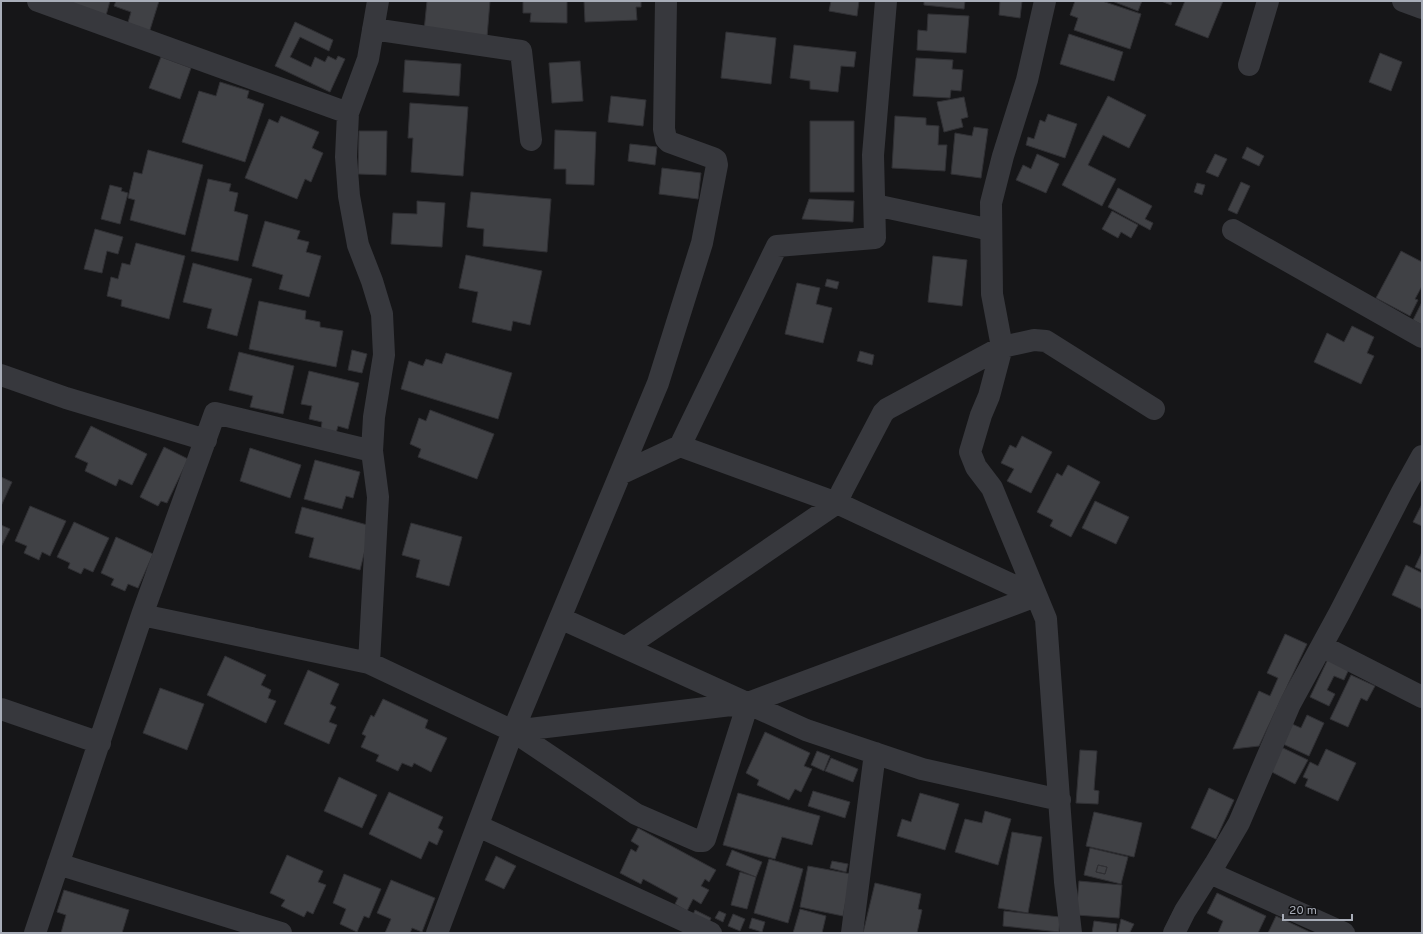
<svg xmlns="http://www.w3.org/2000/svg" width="1423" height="934" viewBox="0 0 1423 934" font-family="Overpass,sans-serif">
  <rect width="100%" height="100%" fill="#161618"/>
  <path fill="#404145" stroke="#303034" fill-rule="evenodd" d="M52,1H110L105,19Z
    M116,1H159L149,33L127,26L131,12L114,6Z
    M427,1H490L487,37L424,31Z
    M523,1H567V23L530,22L531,13H523Z
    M584,1H641V7H636L637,20L585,22Z
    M831,1H859L857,16L829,11Z
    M924,1H965L964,9L924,5Z
    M1000,1H1022L1020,18L999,15Z
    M1075,1H1102L1141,14L1130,49L1074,30L1078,18L1070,15Z
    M1112,1H1142L1138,11Z
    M1161,1H1172L1171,5Z
    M1185,1H1223L1208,38L1175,25Z
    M928,14L969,16L966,53L917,50L918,30L927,31Z
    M295,22L333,40L329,51L300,37L290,57L311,67L315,57L325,62L328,56L336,60L338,56L345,59L330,92L275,66Z
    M726,32L776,38L771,84L721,78Z
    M1069,34L1123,52L1114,81L1060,64Z
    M794,45L856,52L854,67L841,66L838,92L810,89V81L790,78Z
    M1380,53L1402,62L1391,91L1369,82Z
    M161,57L191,68L180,99L149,88Z
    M916,58L953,60L952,69L963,70L961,91L951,90L950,98L913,96Z
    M405,60L461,64L459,96L403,92Z
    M580,61L583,101L552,103L549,63Z
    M220,82L249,91L247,98L264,104L245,162L182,142L199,91L216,96Z
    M611,96L646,100L643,126L608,122Z
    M1108,96L1146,115L1129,148L1103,135L1088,165L1116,179L1102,206L1062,185Z
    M964,97L968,117L961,119L963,127L944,132L937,102Z
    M410,103L468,107L463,176L411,172L413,138H408Z
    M1048,114L1077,124L1065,158L1026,145L1028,137L1034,139L1040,120L1045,122Z
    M281,116L319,132L312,148L323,153L311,182L305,179L297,199L245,178L269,119L278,123Z
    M895,116L926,118V125L939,126L938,145H947L945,171L892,168Z
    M810,121H854V192H810Z
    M974,127L988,129L981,178L951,174L955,133L972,136Z
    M555,130L596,132L594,185L566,184V169H554Z
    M359,131H387L386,175L358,174Z
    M630,144L657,147L655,165L628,161Z
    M1247,147L1264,156L1259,166L1242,158Z
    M148,150L203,165L185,235L130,220L135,200L128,198L134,172L142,174Z
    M1037,154L1059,164L1046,193L1016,180L1023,165L1031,169Z
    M1215,154L1227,159L1218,177L1206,172Z
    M662,168L701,173L698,199L659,194Z
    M208,179L231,184L229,191L238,193L234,211L248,215L238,261L191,251Z
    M1241,182L1250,186L1237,214L1228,210Z
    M1197,183L1205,185L1202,195L1194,192Z
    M110,185L122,188L121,191L128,193L120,224L101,219Z
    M1118,188L1152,206L1145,219L1153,223L1150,230L1108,207Z
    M471,192L551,199L547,252L483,246L484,229L467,227Z
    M809,199L854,201L853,222L802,219Z
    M417,201L445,203L442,247L391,244L393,213L417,214Z
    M1112,211L1138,225L1131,238L1121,232L1118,238L1102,229Z
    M265,221L300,231L297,239L309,242L306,252L321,256L309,297L279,289L283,275L252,266Z
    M95,229L123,237L118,254L107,251L102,273L84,269Z
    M136,243L185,256L169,319L121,306L122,300L107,296L111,277L118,279L122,263L130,265Z
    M1401,251L1422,262V286L1415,299L1418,300L1410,316L1376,298Z
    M466,255L542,271L530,325L513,321L511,331L472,322L478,292L459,288Z
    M933,256L967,260L962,306L928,302Z
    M193,263L252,279L237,336L207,328L212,309L183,302Z
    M827,279L839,282L837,289L825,286Z
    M797,283L820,288L816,304L832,308L823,343L785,334Z
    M259,301L306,311L305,319L320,322V327L343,331L336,367L249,349Z
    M1422,302V325L1413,320Z
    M1352,326L1374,337L1367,353L1374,356L1361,384L1314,362L1327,333L1344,342Z
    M352,350L367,354L362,373L348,370Z
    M860,351L874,355L872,365L857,361Z
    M239,352L294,366L283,414L250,407L253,396L229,390Z
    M446,353L512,373L498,419L401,389L409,361L423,366L426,359L442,364Z
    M309,371L359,383L348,429L338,426L336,433L321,429L322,422L309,419L312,406L301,404Z
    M430,410L494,434L477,479L418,457L421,449L410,444L419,418L426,421Z
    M91,426L147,454L132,485L119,479L116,486L85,471L88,463L75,457Z
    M1022,436L1052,452L1031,493L1007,481L1014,469L1001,463L1010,445L1016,448Z
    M164,447L188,459L167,503L161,501L158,506L140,497Z
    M250,448L301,465L290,498L240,481Z
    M315,460L360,472L353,498L346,496L342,509L304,499Z
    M1068,465L1100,482L1071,537L1050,526L1053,520L1037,512L1057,473L1062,476Z
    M1,477L12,482L1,506Z
    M1095,501L1129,517L1116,544L1082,528Z
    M1422,504V526L1413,522Z
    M30,506L66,521L50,556L42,552L39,560L24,553L27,546L15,541Z
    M302,507L371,526L360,570L309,557L314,538L295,533Z
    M74,522L109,538L93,572L84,568L81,574L68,568L70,563L57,557Z
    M411,523L462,537L449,586L416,577L420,560L402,555Z
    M1,525L10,529L1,547Z
    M116,537L153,554L138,588L128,584L125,591L111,585L114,579L101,573Z
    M1422,552V570L1415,567Z
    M1406,565L1422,573V609L1392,595Z
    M1285,634L1307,644L1259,746L1233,749L1259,691L1270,696L1278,678L1267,673Z
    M225,656L266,675L261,685L271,690L268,698L276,701L266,723L207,695Z
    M1328,659L1349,669L1344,680L1334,676L1327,690L1335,694L1329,706L1310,697Z
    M308,670L339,684L330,704L336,707L329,722L337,725L329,744L284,724Z
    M1351,675L1375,686L1367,701L1361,698L1348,727L1330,719Z
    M160,688L204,704L187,750L143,733Z
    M383,699L428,720L425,728L447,738L431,772L414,763L412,767L402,763L398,771L376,761L379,755L361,747L366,736L362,734L371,715L374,717Z
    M1307,715L1324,723L1309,756L1283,744L1292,724L1301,728Z
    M765,732L810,753L804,766L812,769L801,792L795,789L789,800L757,785L759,780L746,773Z
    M1281,747L1308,760L1295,784L1268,770Z
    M1326,749L1356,763L1338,801L1305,786L1308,779L1303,777L1310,762L1318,766Z
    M1080,750L1097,751L1094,790L1099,791L1098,804L1076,803Z
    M817,751L830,756L824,771L811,765Z
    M831,758L858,769L853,782L825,771Z
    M339,777L377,795L362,828L324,811Z
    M1209,788L1234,800L1216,839L1191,828Z
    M813,791L850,802L845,818L808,806Z
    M389,792L443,817L438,828L443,831L437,845L429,841L421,859L369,834Z
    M738,793L820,816L812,845L782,837L775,859L723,845Z
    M920,793L959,804L945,850L897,836L902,819L911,822Z
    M985,811L1011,819L998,865L955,852L965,819L982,823Z
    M1094,812L1142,823L1134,857L1086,846Z
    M638,828L716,870L709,882L705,879L701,886L709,890L701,904L693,899L687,911L675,904L678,898L643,879L641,884L620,873L631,849L636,852L639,846L631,841Z
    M1012,832L1042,837L1028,913L998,908Z
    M1090,848L1128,857L1121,884L1084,875ZM1098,865L1107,867L1105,874L1096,872Z
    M732,850L762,862L756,877L726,865Z
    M287,855L323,871L318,882L326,885L313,914L307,911L304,917L281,906L285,900L270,893Z
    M496,856L516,866L504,889L485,880Z
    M769,859L803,869L788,923L754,913Z
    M832,861L848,864L846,872L830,868Z
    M1098,865L1107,867L1105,874L1096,872Z
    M808,866L851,874L843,916L800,907Z
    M740,872L756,877L747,909L731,905Z
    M344,874L381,889L369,918L364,916L357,932L340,924L346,909L333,903Z
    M391,880L435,898L422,932L412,928L410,933H385L391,919L377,913Z
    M1079,881L1122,885L1119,918L1076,915Z
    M875,883L921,894L918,909L922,910L917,933H863Z
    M64,890L129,910L122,933H61L66,915L57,912Z
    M1217,893L1266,916L1258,933H1218L1223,921L1207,913Z
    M800,909L826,916L822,933H793Z
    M695,910L711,918L708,925L692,917Z
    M719,911L726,914L723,922L715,918Z
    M1004,911L1060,917L1059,932L1003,926Z
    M733,914L745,919L740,931L728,926Z
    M1276,916L1312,933H1268Z
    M752,918L765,922L762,932L749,928Z
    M1121,919L1134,924L1130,932L1133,933H1118Z
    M1094,921L1117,924L1116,933H1092Z"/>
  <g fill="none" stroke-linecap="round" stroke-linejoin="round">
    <path stroke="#37383d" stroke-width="22" d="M38,1L348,113
      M1045,1L1027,80L1003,156L991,203L992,294L1002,347L989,396L981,415L970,452L976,467L992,488L1046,619L1065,882L1071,933
      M1403,1L1422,8
      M373,29L521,51L531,140
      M1249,65L1268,1
      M875,205L991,230
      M1233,230L1422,337
      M1,375L66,398L206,440
      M680,446L837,503L1036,596
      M620,474L680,446L777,246L875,238L873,155L886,1
      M142,615L369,663L513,731L636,814L698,841H703L705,839L748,703
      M560,618L806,730L922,769L1060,800
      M1322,646L1422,697
      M626,647L837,503L842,491L883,413L887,409L1002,347L1034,340L1046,341L1154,409
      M369,663L378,497L372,451L374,417L384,355L382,314L372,281L358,245L349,196L346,157L348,113L368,59L378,1
      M1,709L100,743
      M513,731L748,703L1036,596
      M478,826L711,933
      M58,864L281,933
      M1210,873L1344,933
      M35,933L142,615L215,413L372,451
      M437,933L513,731L658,383L702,243L717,165L716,160L713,158L669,142L666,139L664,129L666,1
      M852,933L875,753
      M1174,933L1185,911L1215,864L1239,823L1290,704L1340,612L1402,492L1422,456"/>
  </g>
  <rect width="1423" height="934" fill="none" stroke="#a8adb8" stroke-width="4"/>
  <path d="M1283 914v6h69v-6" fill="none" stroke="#a8adb8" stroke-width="2"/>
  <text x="1289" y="914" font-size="12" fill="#a8adb8" stroke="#111113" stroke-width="3" paint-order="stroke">20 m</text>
</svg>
